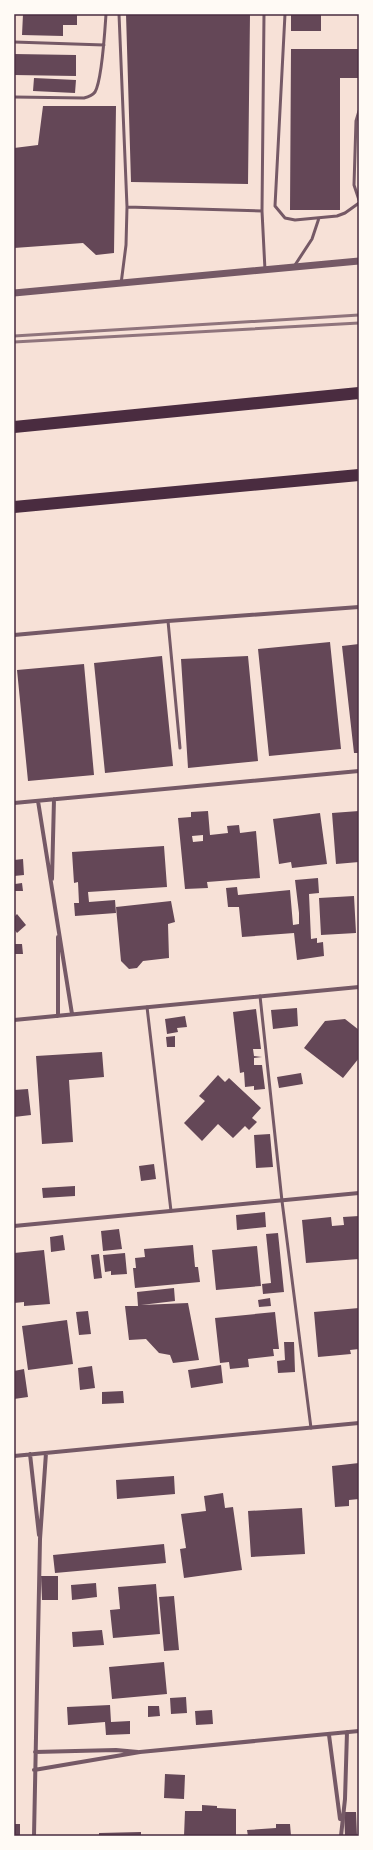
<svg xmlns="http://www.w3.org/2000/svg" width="373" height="1850" viewBox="0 0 373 1850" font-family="'Nunito Sans',sans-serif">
  <rect width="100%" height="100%" fill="#f7e1d7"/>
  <path fill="#644757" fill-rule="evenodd" d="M23,14H77V25H63V36L22,35Z
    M126,14H250L248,184L131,182Z
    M291,14H321V31H291Z
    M291,49H359V78H340V210H290Z
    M14,54L76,55V76L14,75Z
    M34,78L76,80L75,93L33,91Z
    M43,106H116L114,253L96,255L83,243L14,248V148L38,145Z
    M330,642L341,749L269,756L258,649Z
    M359,644V753H354L342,646Z
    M162,656L173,766L105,773L94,663Z
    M248,656L258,761L188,768L181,659Z
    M84,664L94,775L28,781L17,670Z
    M208,811L210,835L228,833L227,826L239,825L240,833L256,831L260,878L207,882L208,888L185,889L178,818L191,817V812ZM203,835V841L193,842L192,836Z
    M359,811V862L336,864L332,813Z
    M320,813L327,864L292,868L291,862L279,864L273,819Z
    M164,846L167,887L88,892L89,902L115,900L116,913L75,916L74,903H79L78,882L74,883L72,852Z
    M23,859L24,875L14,876V860Z
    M318,878L319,893L309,894L311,939L317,938V943L323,942L324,956L297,960L294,933L242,937L239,907H228L226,888L237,887L238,895L290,890L293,925L299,924V913L295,880Z
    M22,883L23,891H15V884Z
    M354,896L356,933L321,935L319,898Z
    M171,901L175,922L168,924L169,958L143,961L137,968L129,969L121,961L116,907Z
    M17,914L26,925L17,933L14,929V917Z
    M14,944H22L23,954H14Z
    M297,1008L298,1026L273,1029L271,1010Z
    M256,1009L261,1049H253L254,1056L262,1057L254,1058V1065H262L265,1089L254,1090V1086L245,1087L244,1072L240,1073L233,1012Z
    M185,1016L187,1027L177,1028L178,1032L167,1034L165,1019Z
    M345,1019L359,1030V1058L343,1078L304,1048L325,1021Z
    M175,1036V1047H167L166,1037Z
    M102,1052L104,1077L69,1080L73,1142L42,1144L36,1056Z
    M301,1073L303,1084L279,1088L277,1077Z
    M218,1075L225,1082L229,1078L261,1108L252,1118L257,1122L249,1130L245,1126L233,1138L218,1124L202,1141L184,1123L205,1101L199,1096Z
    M28,1089L31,1115L14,1117V1090Z
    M270,1134L273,1167L256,1168L254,1135Z
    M154,1164L156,1179L141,1181L139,1166Z
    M75,1186V1196L43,1198L42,1188Z
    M265,1212L266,1227L237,1230L236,1215Z
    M359,1216V1259L306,1263L302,1220L331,1217L332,1226L344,1225L343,1217Z
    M119,1229L122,1249L103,1251L101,1231Z
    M278,1233L284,1292L263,1294L262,1284L271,1283L266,1234Z
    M63,1235L65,1250L51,1252L50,1237Z
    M193,1245L195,1267H198L200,1282L135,1288L133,1268H136L135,1258L145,1257L144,1249Z
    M257,1246L261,1286L216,1290L212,1250Z
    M44,1250L50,1304L24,1306V1302L14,1303V1253Z
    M125,1253L127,1274L111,1275V1271L105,1272L103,1255Z
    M99,1254L102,1278L94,1279L91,1255Z
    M174,1288L175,1301L141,1305L188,1303L199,1360L173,1363L170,1355L159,1353L146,1339L129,1340L125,1306H138L137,1292Z
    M270,1298L271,1306L259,1307L258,1300Z
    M359,1308V1349L350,1350L351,1354L318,1357L314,1312Z
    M88,1311L91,1334L79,1335L76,1312Z
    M275,1312L279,1349H273L274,1356L248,1359L249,1367L230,1369L229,1362L220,1363L215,1318Z
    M67,1320L73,1364L28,1370L22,1326Z
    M284,1342H294L295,1372L278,1373L277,1361L285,1360Z
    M221,1365L223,1383L191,1388L188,1370Z
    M92,1366L95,1388L80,1390L78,1368Z
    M24,1369L28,1397L14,1399V1371Z
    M123,1391L124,1403L102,1404V1392Z
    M359,1463V1499L349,1500V1506L335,1507L332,1466Z
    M174,1476L175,1494L117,1499L116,1480Z
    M223,1493L225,1508L233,1507L242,1570L184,1578L180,1549L186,1548L181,1514L206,1511L204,1496Z
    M302,1508L305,1554L251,1557L248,1511Z
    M164,1544L166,1563L55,1573L53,1555Z
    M41,1576H58V1600H42Z
    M96,1583L97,1597L72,1600L71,1585Z
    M156,1584L160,1634L113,1638L110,1610L120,1609L118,1587Z
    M174,1596L179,1650L164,1651L159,1597Z
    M102,1630L104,1645L73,1647L72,1632Z
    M164,1662L167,1694L112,1699L109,1667Z
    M186,1697L187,1713L171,1714L170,1698Z
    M110,1705L111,1722L130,1721V1734L106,1735L105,1722L68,1725L67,1707Z
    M148,1706H159L160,1716L148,1717Z
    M212,1710L213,1724L196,1725L195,1711Z
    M165,1774L185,1775L184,1799L164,1798Z
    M202,1805L217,1806V1808L236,1809V1836H184L185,1811H202Z
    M344,1812H356L357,1836H345Z
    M14,1824H20V1836H14Z
    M276,1824H290L291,1836H248L247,1830L276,1828Z
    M141,1832V1836H99V1833Z"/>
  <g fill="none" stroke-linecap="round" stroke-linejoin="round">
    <path stroke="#755966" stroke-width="3" d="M119,14L127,207L126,245L121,284
      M264,14L262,211L265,270
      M285,14L275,206L285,218L295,220L337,216L345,213L359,203
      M14,42L104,45
      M14,97L84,98C88,97 92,96 95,92C102,80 105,29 106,14
      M359,111L356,121L354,185L359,200
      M127,207L262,211
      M295,265L312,239L319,218
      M168,621L180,748
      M260,996L282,1201L311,1428
      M147,1007L171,1211"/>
    <path stroke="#755966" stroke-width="4" d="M14,635L168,621L359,607
      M38,801L72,1014
      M14,803L359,771
      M52,879L54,799
      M58,1016V937
      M14,1020L359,987
      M14,1226L359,1193
      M30,1454L39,1535
      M14,1456L359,1423
      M329,1735L340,1819
      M35,1752L116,1750L138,1752
      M34,1770L140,1752L359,1731
      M34,1836L40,1539L46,1453
      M341,1836L345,1799L347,1732"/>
    <path stroke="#755966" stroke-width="7" d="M14,293L359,261"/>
    <path stroke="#4a2c40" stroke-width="12" d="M14,427L359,393
      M14,507L359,475"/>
    <path stroke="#8f747c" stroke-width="3" d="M14,336L359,315
      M14,342L359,323"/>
  </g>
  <rect width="373" height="1850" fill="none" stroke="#fffaf5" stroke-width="30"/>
  <rect x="15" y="15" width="343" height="1820" fill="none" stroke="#4a2c40" stroke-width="1.5"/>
</svg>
